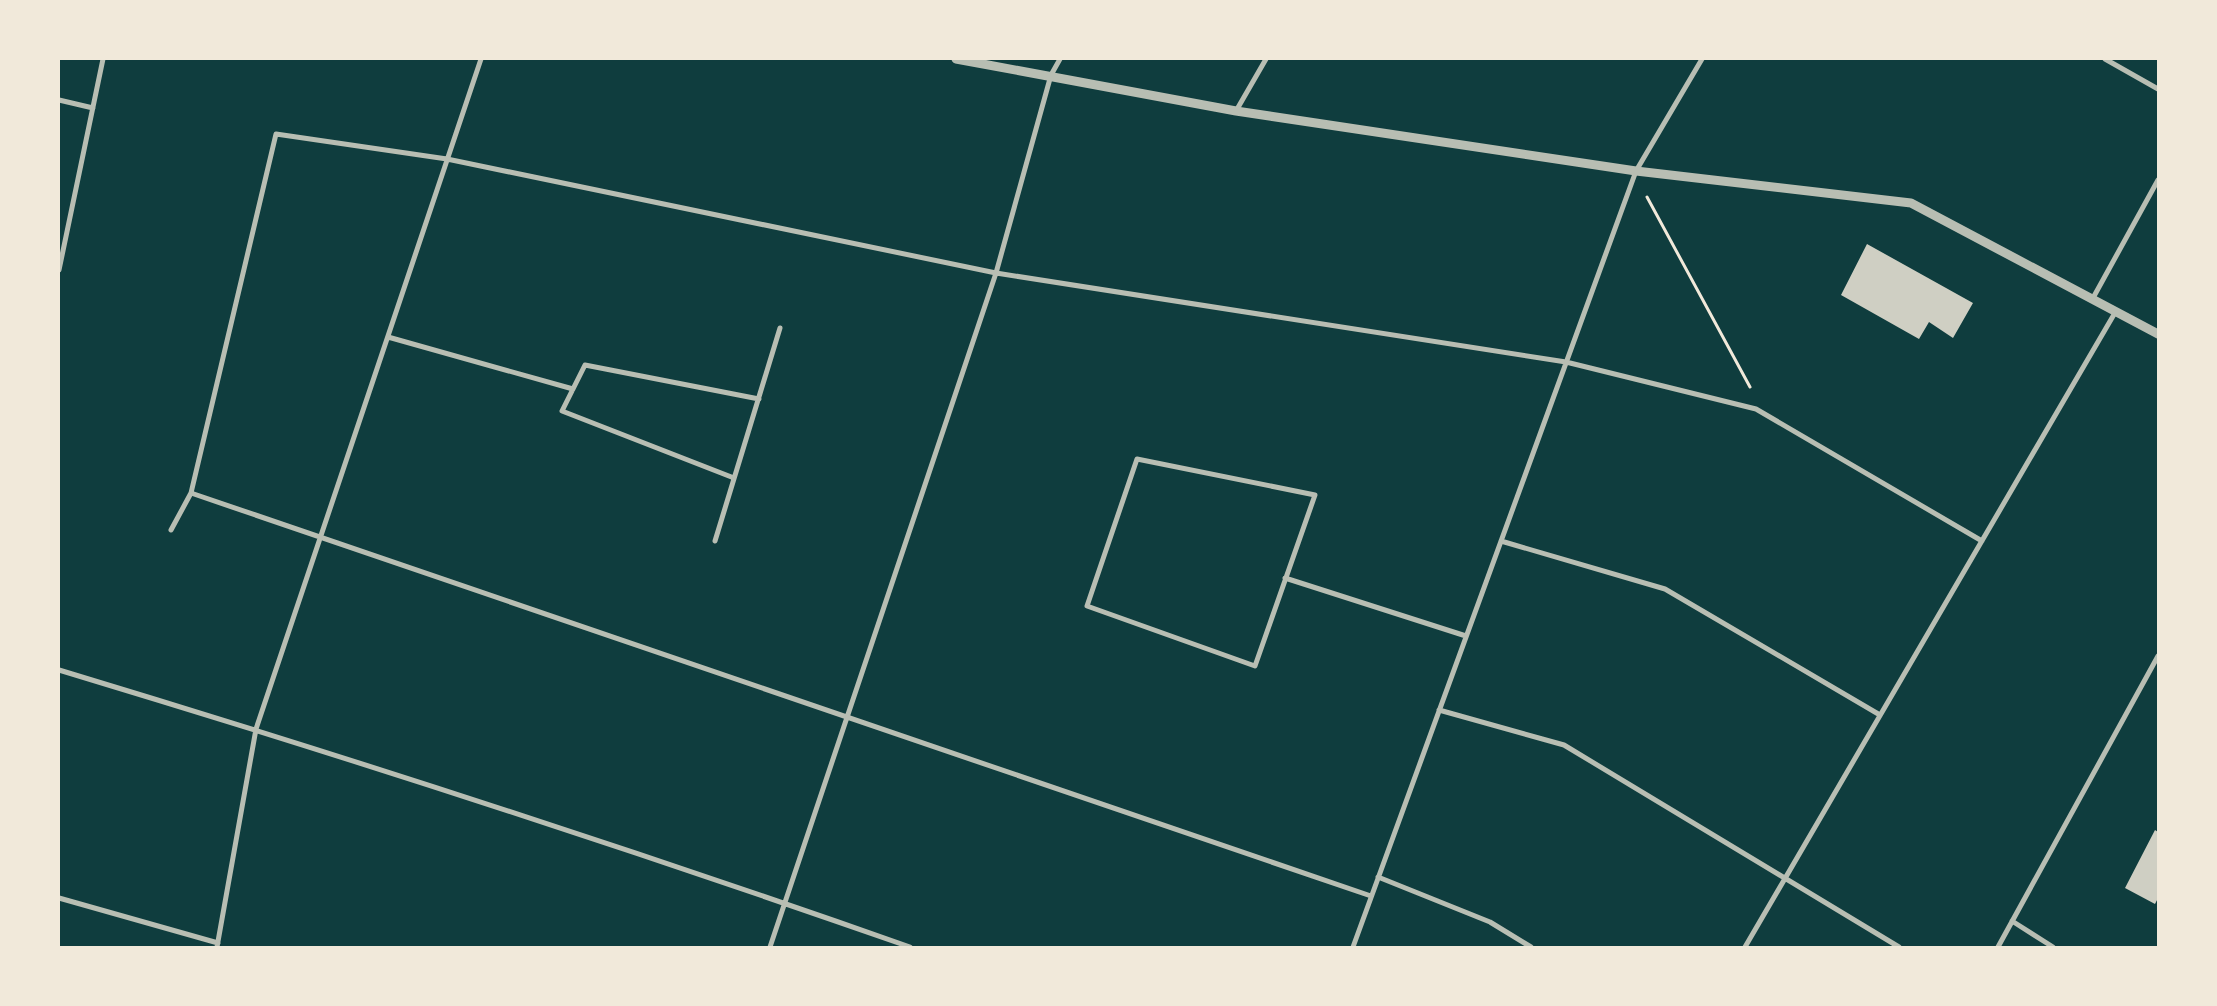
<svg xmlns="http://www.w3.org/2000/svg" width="2217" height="1006" viewBox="0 0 2217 1006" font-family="'PT Sans',sans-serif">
  <rect width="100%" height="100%" fill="#0f3d3e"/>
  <path fill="#cfcfc3" d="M1867,244L1973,303L1953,338L1929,322L1919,339L1841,295Z
    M2155,830L2158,832V898L2155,904L2125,888Z"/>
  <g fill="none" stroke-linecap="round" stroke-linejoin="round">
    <path stroke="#f1e9da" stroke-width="3" d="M1647,197L1750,387"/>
    <path stroke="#b8beb3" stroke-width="5" d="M2105,59L2158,89
      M59,100L93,108
      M1236,111L1266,59
      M59,270L103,59
      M2093,298L2158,180
      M388,337L573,389
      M1137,459L1315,495L1255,666L1087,606Z
      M734,478L562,411L585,365L759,399
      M191,493L1371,896
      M171,530L191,493L276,134L447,159L996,273L1566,362L1756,409L1982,541
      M715,541L780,328
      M1501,541L1665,589L1880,715
      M1285,578L1466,636
      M59,670C344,756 628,848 910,947
      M1439,710L1564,745L1899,947
      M1378,877L1490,922L1531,947
      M59,898L218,943
      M2012,921L2053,947
      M217,947L256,729L481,59
      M770,947L996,273L1051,75L1060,59
      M1353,947L1636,171L1702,59
      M1745,947L2116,311
      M1998,947L2158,656"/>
    <path stroke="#b8beb3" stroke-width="9" d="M956,59L1236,111L1636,171L1911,203L2158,334"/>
  </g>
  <rect width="2217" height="1006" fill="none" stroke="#f1e9da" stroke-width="120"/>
</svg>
